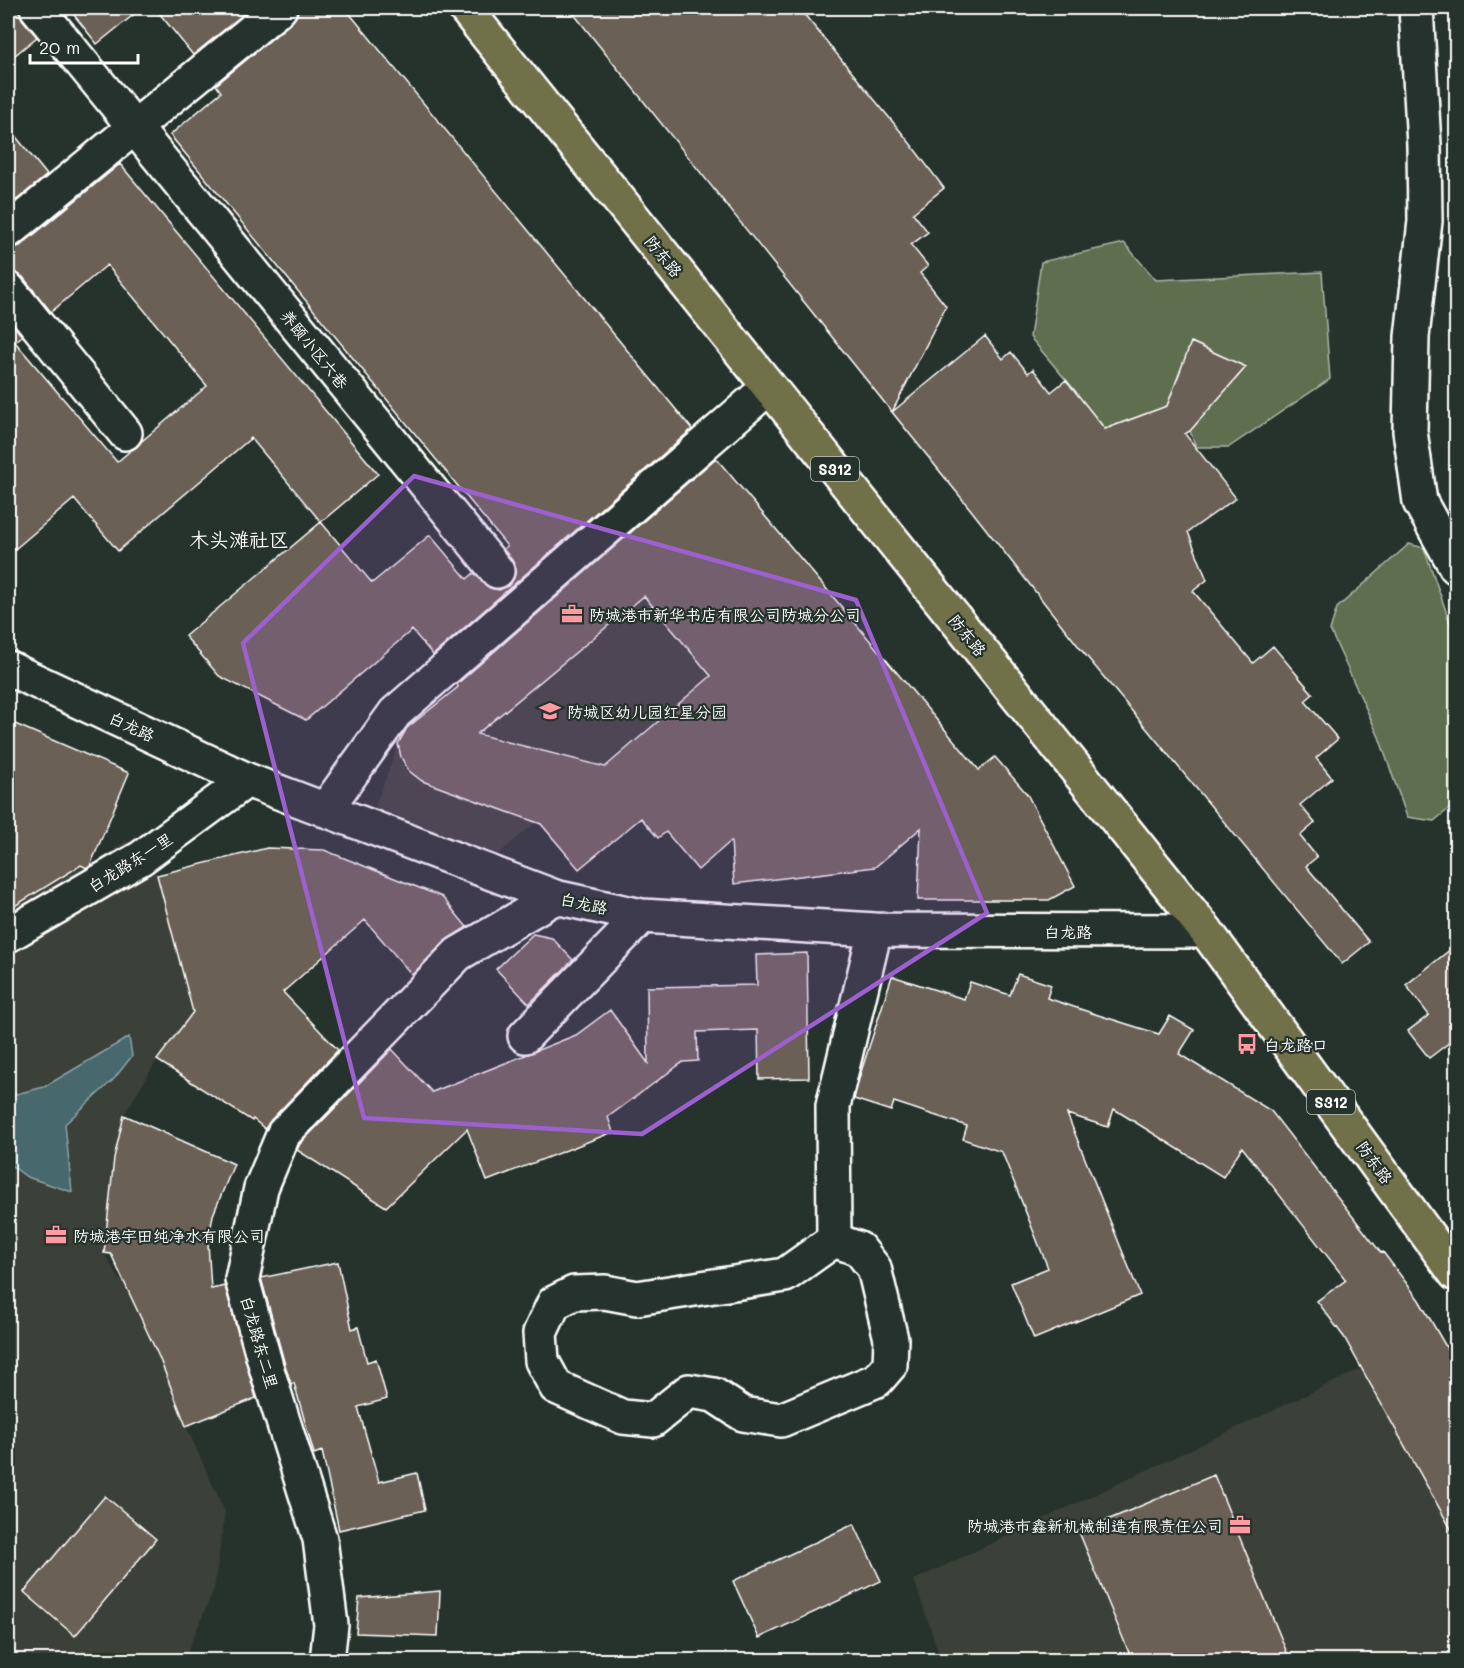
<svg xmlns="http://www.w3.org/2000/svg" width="1464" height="1668" viewBox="0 0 1464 1668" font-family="Mali,'LXGW WenKai TC',sans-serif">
  <rect width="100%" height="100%" fill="#26332d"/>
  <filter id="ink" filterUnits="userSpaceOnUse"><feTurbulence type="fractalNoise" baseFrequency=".0167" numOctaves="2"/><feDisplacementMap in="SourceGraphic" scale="12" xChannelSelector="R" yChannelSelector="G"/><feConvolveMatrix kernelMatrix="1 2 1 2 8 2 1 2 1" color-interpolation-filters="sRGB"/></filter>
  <g filter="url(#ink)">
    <path fill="#3b4039" d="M614,559L711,676L496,856L375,807L403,731Z
      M8,834L89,868L126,841L157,875L195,1017L157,1060L124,1115L115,1152L104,1253L130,1296L159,1357L186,1426L225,1512L214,1589L184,1660H8Z
      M1361,1369L1456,1538V1660H941L914,1580Z"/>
    <path fill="#5f6e50" stroke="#afb6a8" stroke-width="1.5" d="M1124,243L1156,280L1322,272L1330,379L1229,447H1196L1190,431L1246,367L1192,342L1167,406L1063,444L1076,392L1030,337L1041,262Z
      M1409,544L1424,548L1456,640V803L1434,821L1407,817L1379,737L1330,630L1337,608Z"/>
    <path fill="#46686d" stroke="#90a4a7" stroke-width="1.5" d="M129,1037L132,1056L114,1079L65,1124L72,1192L27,1177L8,1163V1096L44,1087Z"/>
    <path fill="#6b6054" stroke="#fff" stroke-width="1.5" fill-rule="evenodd" d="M8,8H19L22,19L37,37L8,61Z
      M61,8H142L97,44L70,10L66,13Z
      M155,8H251L193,55Z
      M298,8H345L692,429L433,655L412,630L306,720L219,676L185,636L321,522L372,583L430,535L467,579L474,573L490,588L499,590L508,586L514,578L516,569L512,560L503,549L507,546L170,135L221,92L216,85L292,22L297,15Z
      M569,8H799L906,138L944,188L913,213L928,232L911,245L928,266L920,273L946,306L892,412Z
      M8,127L47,175L8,207Z
      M120,164L378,474L321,522L251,438L118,551L74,499L8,555V318L22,336L15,342L117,462L207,386L107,265L51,312L23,277L15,272L8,271V249L20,246Z
      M985,336L1003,359L1011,352L1028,373L1033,369L1051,392L1066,380L1105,429L1167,406L1191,342L1246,367L1190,431L1185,434L1236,498L1188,532L1207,580L1193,591L1253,663L1273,646L1313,694L1305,701L1338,739L1316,758L1332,778L1300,805L1315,823L1300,836L1317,857L1306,866L1369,942L1342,964L1083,652L971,510L892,412Z
      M716,458L979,770L995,757L1027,794L1075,886L1049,900H918L921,828L875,867L734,884L731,841L698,870L666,832L658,838L641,818L579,869L541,824L422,781L409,771L401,757L398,744L407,728L458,687L457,684ZM644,596L711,676L605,767L477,734Z
      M8,721L129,773L90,866L87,868L81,865L8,910Z
      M267,848L324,850L442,897L467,927L445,941L412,975L365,920L283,992L338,1050L271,1120L265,1129L253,1119L252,1121L157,1060L193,1012L157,875Z
      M533,934L552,938L573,960L529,1004L496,969Z
      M1456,945V1051L1450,1042L1429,1058L1408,1031L1429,1015L1406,985Z
      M807,953L809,1078L759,1079L758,1030L697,1032L698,1061L683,1062L608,1117L613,1132L487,1181L467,1129L386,1207L297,1150L300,1144L392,1049L432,1092L576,1035L610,1010L648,1063L647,987L757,985L756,955Z
      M1018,974L1051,985L1047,998L1095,1014L1159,1034L1170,1016L1194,1030L1179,1054L1271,1111L1381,1253L1383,1252L1419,1300L1456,1364V1538L1344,1337L1317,1301L1346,1280L1242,1147L1223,1177L1114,1109L1108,1127L1067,1114L1140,1295L1034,1339L1011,1283L1048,1268L1002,1152L963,1139L967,1126L894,1102L891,1111L854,1099L860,1075L892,976L964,999L970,982L1010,995Z
      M124,1115L234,1164L213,1215L208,1243L211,1289L225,1286L256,1398L186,1426L159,1357L111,1254L104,1253L114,1158Z
      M338,1262L352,1329L358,1327L367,1362L376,1359L387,1399L358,1407L379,1482L417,1473L425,1510L339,1530L322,1451L314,1454L294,1383L291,1384L285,1365L261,1278Z
      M1214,1475L1290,1660H1132L1079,1532Z
      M105,1496L156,1539L75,1636L24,1592Z
      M854,1524L881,1581L759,1638L733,1581Z
      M440,1591L438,1636L356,1633L359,1598Z"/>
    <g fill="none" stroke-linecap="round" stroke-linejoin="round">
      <defs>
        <path id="minor" d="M37,8L497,571
          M1416,8L1424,145L1425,221L1412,337L1410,431L1420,502L1456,567
          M8,231L280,8
          M8,289L125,433
          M8,668L247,780L555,897L642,916L875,930L1206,931
          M325,810L395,713L769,387
          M8,935L141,858L247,780
          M525,1036L642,916
          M834,1240L859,1249L874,1268L891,1339L890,1365L877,1380L781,1420L743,1414L714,1395L689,1391L653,1420L623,1417L556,1387L542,1361L540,1333L554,1303L574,1293L605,1292L637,1298L785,1275L834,1240L833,1106L875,930
          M327,1660L331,1625L320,1539L267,1370L242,1279L261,1188L284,1133L458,954L555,897"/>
        <path id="major" d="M465,8L1206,931L1456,1274"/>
      </defs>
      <use href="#minor" stroke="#fff" stroke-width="38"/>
      <use href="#major" stroke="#fff" stroke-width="38"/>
      <use href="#minor" stroke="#26332d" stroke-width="33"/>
      <use href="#major" stroke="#70704a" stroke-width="33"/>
    </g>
  </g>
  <path fill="#9c61cf" fill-opacity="0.2" stroke="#9c61cf" stroke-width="4.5" stroke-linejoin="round" d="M414,476L856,600L987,913L642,1134L364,1118L243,643Z"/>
  <defs>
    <symbol id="office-bare" viewBox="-9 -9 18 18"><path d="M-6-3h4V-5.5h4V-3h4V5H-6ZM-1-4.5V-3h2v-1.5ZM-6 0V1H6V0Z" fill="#ff9aa2" stroke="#26332d" stroke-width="2.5" paint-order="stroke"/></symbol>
    <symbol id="school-bare" viewBox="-9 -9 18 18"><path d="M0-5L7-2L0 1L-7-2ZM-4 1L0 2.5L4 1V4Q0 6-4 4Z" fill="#ff9aa2" stroke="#26332d" stroke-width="2.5" paint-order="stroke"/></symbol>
    <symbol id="bus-bare" viewBox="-9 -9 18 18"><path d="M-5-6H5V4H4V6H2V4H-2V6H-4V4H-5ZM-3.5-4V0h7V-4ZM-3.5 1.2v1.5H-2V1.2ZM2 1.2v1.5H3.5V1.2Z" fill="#ff9aa2" stroke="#26332d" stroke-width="2.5" paint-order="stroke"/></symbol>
  </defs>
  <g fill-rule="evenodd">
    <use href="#office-bare" x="557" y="599" width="30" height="30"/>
    <use href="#school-bare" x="535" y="696" width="30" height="30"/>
    <use href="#bus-bare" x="1232" y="1029" width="30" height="30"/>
    <use href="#office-bare" x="41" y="1220" width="30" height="30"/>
    <use href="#office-bare" x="1225" y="1510" width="30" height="30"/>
  </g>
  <g text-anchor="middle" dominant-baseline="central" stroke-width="4.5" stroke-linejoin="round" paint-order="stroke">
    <g fill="#26332d" stroke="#bec2c0" stroke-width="1.5">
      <rect x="811" y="457" width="48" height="24" rx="4.5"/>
      <rect x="1307" y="1090" width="48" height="24" rx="4.5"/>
    </g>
    <g font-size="15" font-weight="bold" fill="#fff">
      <text x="835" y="469">S312</text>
      <text x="1331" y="1102">S312</text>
    </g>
    <g font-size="16" fill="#fff" stroke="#26332d">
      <text transform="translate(664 256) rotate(51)">防东路</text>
      <text transform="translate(315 349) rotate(51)">养颐小区六巷</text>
      <text transform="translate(968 635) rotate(51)">防东路</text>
      <text transform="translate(132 726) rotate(25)">白龙路</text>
      <text transform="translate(130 862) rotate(-32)">白龙路东一里</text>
      <text transform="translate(584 903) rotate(12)">白龙路</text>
      <text x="1068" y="931">白龙路</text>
      <text transform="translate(1375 1162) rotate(54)">防东路</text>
      <text transform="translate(260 1342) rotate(74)">白龙路东二里</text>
    </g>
    <g font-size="16" fill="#fff" stroke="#26332d" text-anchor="start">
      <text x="589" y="614">防城港市新华书店有限公司防城分公司</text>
      <text x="567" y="711">防城区幼儿园红星分园</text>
      <text x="1264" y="1044">白龙路口</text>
      <text x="73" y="1235">防城港宇田纯净水有限公司</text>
      <text x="1223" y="1525" text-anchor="end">防城港市鑫新机械制造有限责任公司</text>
    </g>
    <g font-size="20" fill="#fff" stroke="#26332d">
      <text x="239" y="539">木头滩社区</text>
    </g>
  </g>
  <rect width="1464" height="1668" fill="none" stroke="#26332d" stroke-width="30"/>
  <rect x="15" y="15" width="1434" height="1638" fill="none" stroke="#fff" stroke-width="2" filter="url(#ink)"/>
  <path d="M30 54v9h108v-9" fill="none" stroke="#ffffff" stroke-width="3"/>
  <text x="39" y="54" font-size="18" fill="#ffffff" stroke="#26332d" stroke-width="4.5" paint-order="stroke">20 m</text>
</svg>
